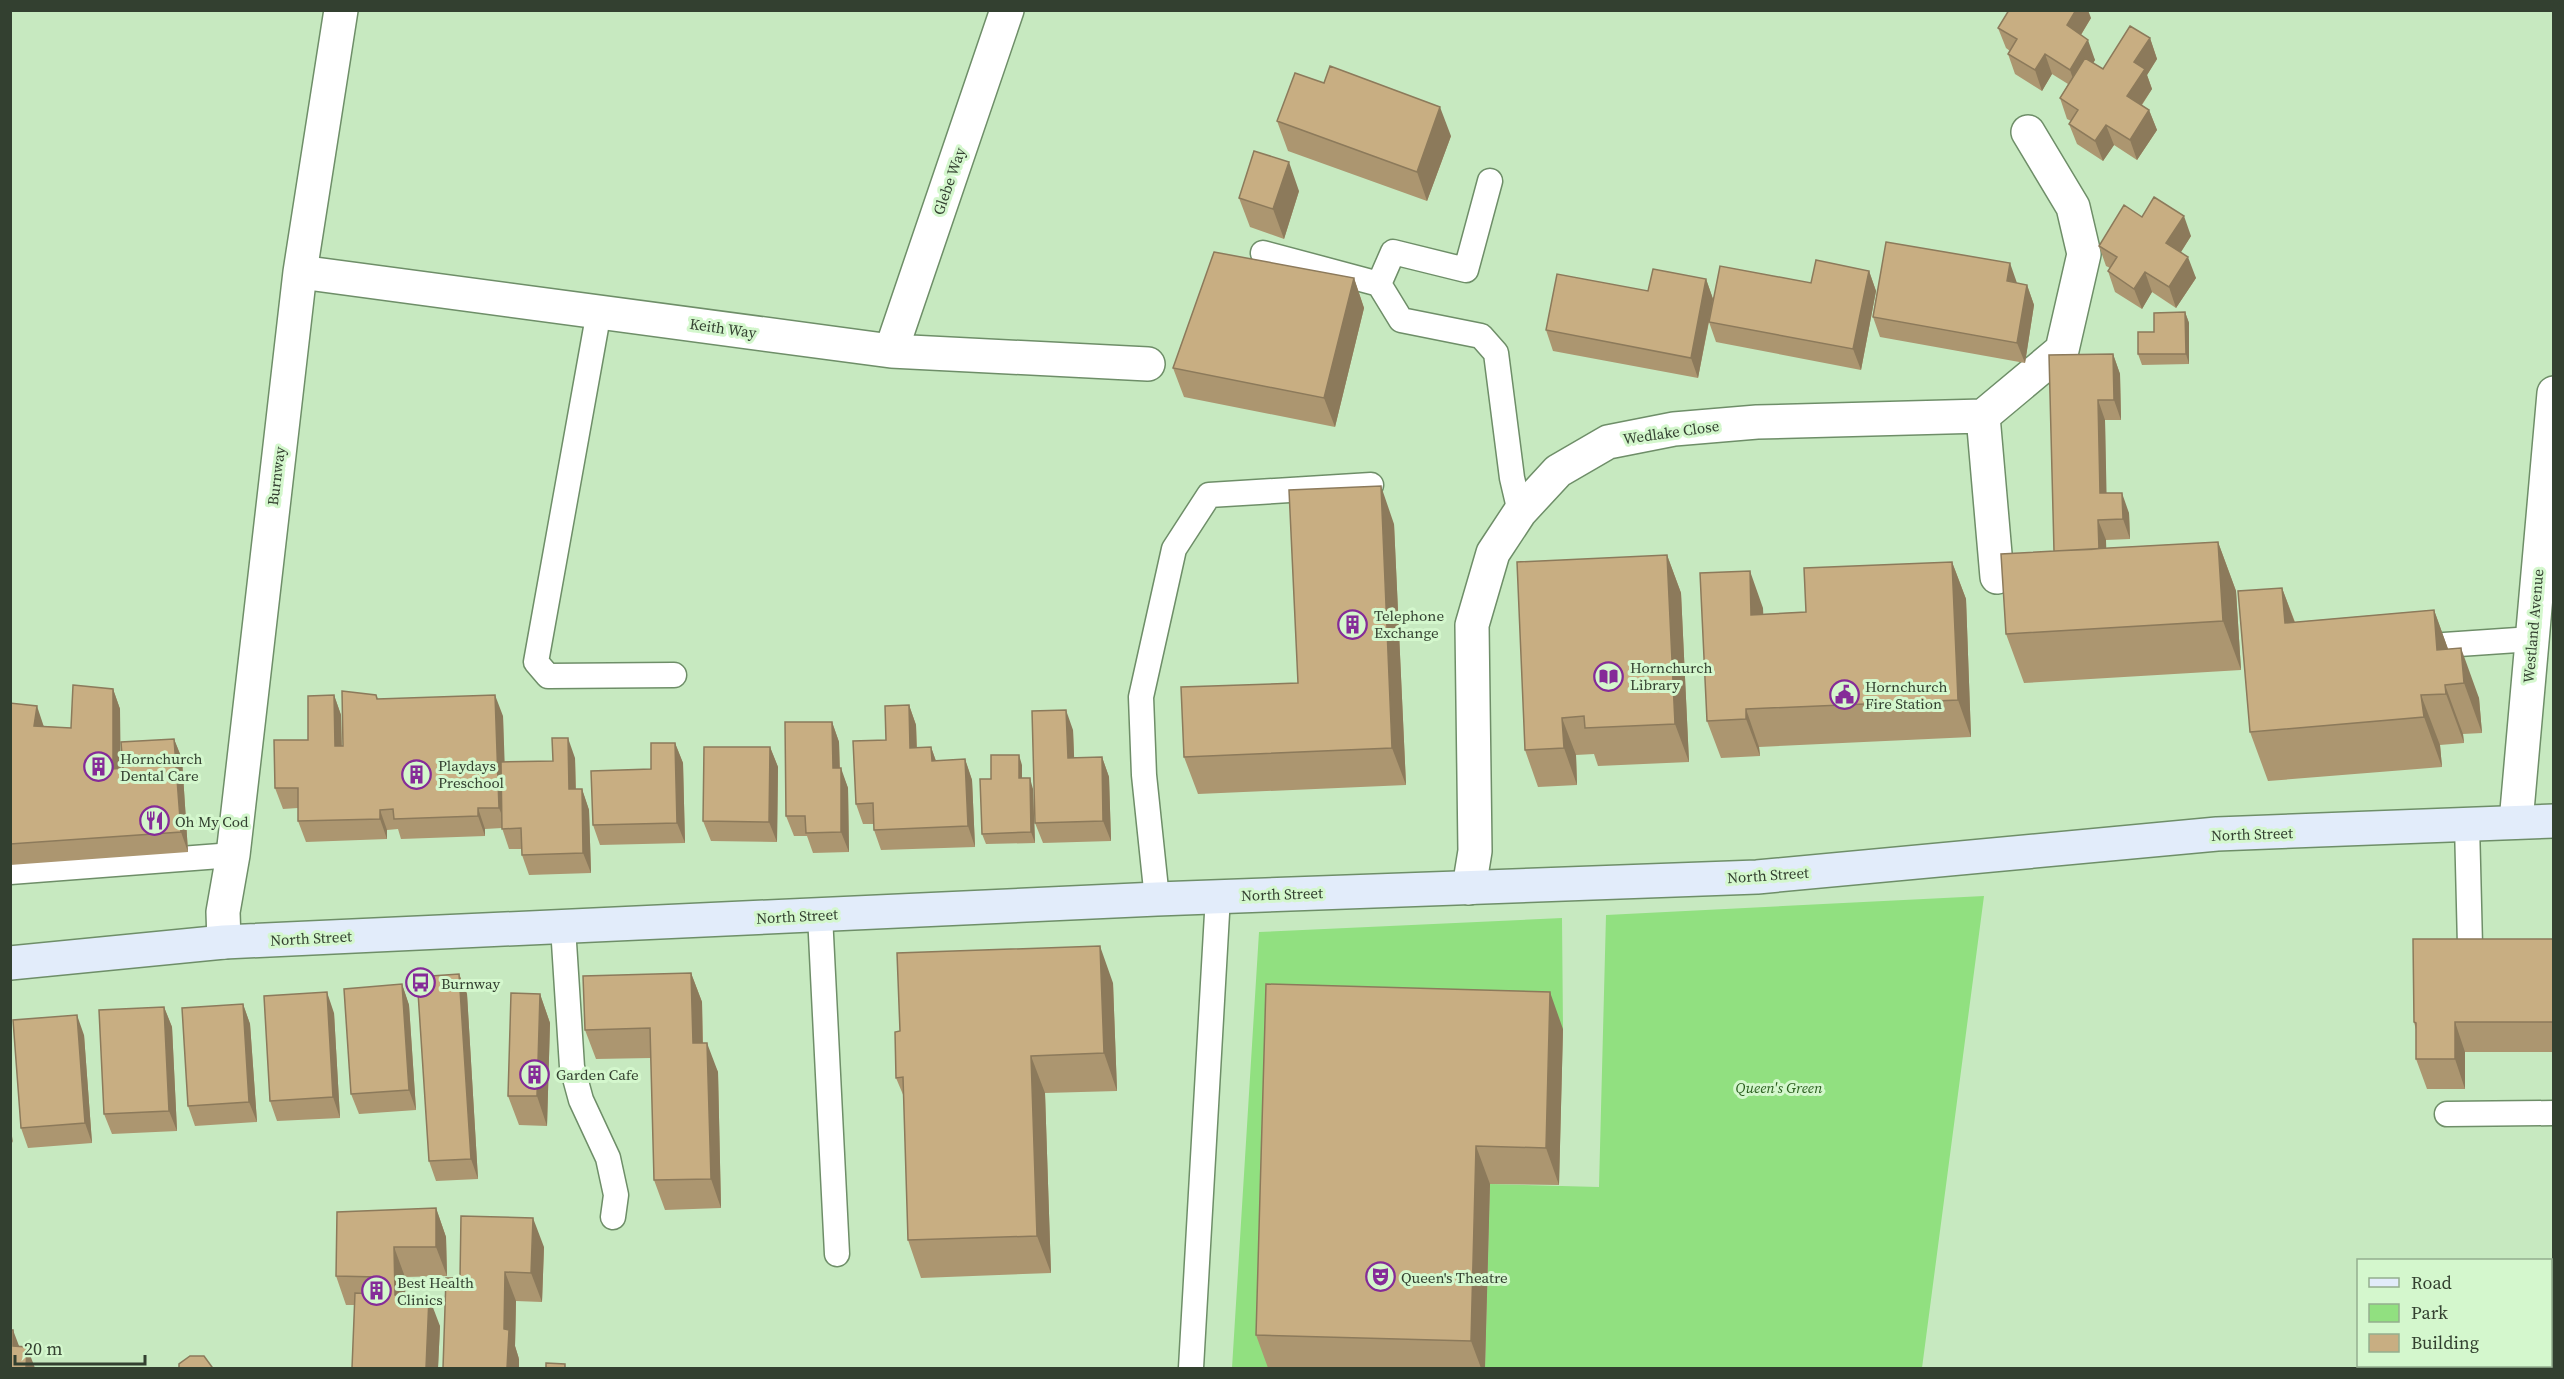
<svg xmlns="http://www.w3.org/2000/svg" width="2564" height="1379" viewBox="0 0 2564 1379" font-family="'Source Serif 4',serif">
  <rect width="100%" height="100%" fill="#c7e9c0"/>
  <path fill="#91e080" d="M1984,896L1922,1368H1485L1490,1184L1599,1187L1606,915Z
    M1562,918L1563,1029L1280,1021L1270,1368H1232L1259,932Z"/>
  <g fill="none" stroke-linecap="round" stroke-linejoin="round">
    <defs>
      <path id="lane" d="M1263,253L1379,284L1401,320L1481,336L1496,353L1512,478L1520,512
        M1379,284L1393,252L1466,270L1490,181
        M599,311L536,662L548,676L674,675
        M2415,647L2532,639
        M2467,824L2470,946
        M10,872L233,855
        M1157,899L1144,775L1141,697L1174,549L1209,495L1371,485
        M820,915L837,1254
        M563,927L572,1067L581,1100L608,1158L616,1195L613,1217
        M2447,1114L2554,1113
        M1191,1368L1218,896"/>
      <path id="street" d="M300,272L891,351L1148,364
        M891,351L1007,10
        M1983,416L2062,350L2084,254L2073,207L2028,132
        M2516,822L2554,393
        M1469,888L1475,851L1472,625L1493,553L1520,512L1558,471L1608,442L1674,429L1757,422L1983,416L1997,577
        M224,942L223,912L233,855L300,272L341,10"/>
      <path id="secondary" d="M10,963L224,942L1157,899L1757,877L2217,834L2554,821"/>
    </defs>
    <use href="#lane" stroke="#6e8e68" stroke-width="27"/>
    <use href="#street" stroke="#6e8e68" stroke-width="36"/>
    <use href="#secondary" stroke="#6e8e68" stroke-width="36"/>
    <use href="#lane" stroke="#fff" stroke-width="24"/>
    <use href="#street" stroke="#fff" stroke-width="33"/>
    <use href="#secondary" stroke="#e2ecfa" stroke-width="33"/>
  </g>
  <path fill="#ac9670" d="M2091,18L2081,35L2095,60L2093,63L2103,69L2150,38L2157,59L2147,75L2152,89L2142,105L2149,110L2157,130L2137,160L2114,145L2103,161L2077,144L2069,124L2071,121L2067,119L2060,98L2068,84L2052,74L2042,91L2015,74L2008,54L2010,51L2006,48L1998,28Z
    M1277,121L1451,136L1427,201L1288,151Z
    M1299,191L1284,239L1250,227L1239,198Z
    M2142,217L2191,236L2181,252L2196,278L2176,308L2152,292L2142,309L2115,292L2108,271L2110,268L2106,266L2099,246Z
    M1869,271L1876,291L1861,370L1716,342L1709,322L1698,378L1553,351L1546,330L1648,291L1706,279L1713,299L1811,283Z
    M1354,278L1364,308L1335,427L1184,397L1173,368Z
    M2017,283L2027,285L2034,305L2025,363L1880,337L1873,317Z
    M2185,312L2189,323V364L2142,365L2138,354L2154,332Z
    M2113,354L2120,374L2121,420H2105L2106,493L2129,513L2130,539L2106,540V548L2218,542L2236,591L2241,670L2024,683L2006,634L2054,551L2049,355Z
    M1394,524L1406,785L1198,794L1184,757L1298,683Z
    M1667,555L1681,593L1689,762L1598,766L1594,754L1576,755L1577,785L1538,787L1525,750Z
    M1952,562L1966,599L1971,737L1759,747L1760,756L1721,758L1707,721L1763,608V614L1806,612Z
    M2282,588L2295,622L2434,610L2448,649L2479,698L2482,733L2463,734L2464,743L2440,745L2442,767L2268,781L2250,732Z
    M113,689L120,709V769L123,768L174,739L182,759L188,852L10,865V703L44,726L71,728Z
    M334,695L341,715L342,746H343L376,695L378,699L503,716L504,762L553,761L575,758L576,789H582L589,810L591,873L529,875L522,855V849H509L502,828L485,829V836L401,839L398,829L387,830V839L306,842L298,821V808L283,809L275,788L308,740Z
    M909,705L916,725L917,747H931L936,761L965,759L972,780L975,847L881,850L874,830V824H863L856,804L886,740Z
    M832,722L839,742L840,768L848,788L849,852L813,853L807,836H794L786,816Z
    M1073,730L1074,758L1102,757L1109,777L1111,841L1043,843L1035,823Z
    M675,743L683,763L685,843L600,845L593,825L651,769Z
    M770,747L778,767L777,842L711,841L703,821Z
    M1022,765V778L1033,789L1035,843L986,844L982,834L991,779Z
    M2553,939V1052H2465V1089H2427L2416,1059V1030L2414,1022Z
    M691,973L702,1002L703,1043L718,1072L721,1208L665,1210L654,1180L651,1058L596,1059L585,1030Z
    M459,974L467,994L478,1179L436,1181L429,1161Z
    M1113,983L1117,1091L1045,1093L1051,1273L921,1278L908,1240L904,1097L896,1078L900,1031Z
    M402,984L409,1005L416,1110L359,1114L351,1094Z
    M540,994L550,1023L547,1126L519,1125L508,1096Z
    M243,1004L250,1024L257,1122L195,1126L188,1106Z
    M164,1007L172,1027L177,1131L112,1134L104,1114Z
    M334,1013L340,1118L277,1121L270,1101Z
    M1563,1029L1559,1185L1490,1184L1485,1368H1268L1256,1335Z
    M84,1035L92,1143L28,1148L21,1128Z
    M436,1208L446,1237L447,1276L405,1277V1295L440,1326L438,1368H352L355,1305H346L336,1276Z
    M544,1247L542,1302L516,1301L515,1346L519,1359L460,1278Z"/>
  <path fill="#8c7a5b" d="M2076,10H2088L2091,18L2074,46L2067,25Z
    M2150,38L2157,59L2147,75L2152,89L2134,116L2127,96L2134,62Z
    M2088,40L2095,60L2077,90L2070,70Z
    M2045,54L2052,74L2042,91L2035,70Z
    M1440,107L1451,136L1427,201L1417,172Z
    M2149,110L2157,130L2137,160L2130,140Z
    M2106,125L2114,145L2103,161L2095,141Z
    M1289,162L1299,191L1284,239L1273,209Z
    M2184,216L2191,236L2174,263L2166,243Z
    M2188,257L2196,278L2176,308L2169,287Z
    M2010,263L2017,283L2007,281Z
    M1869,271L1876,291L1861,370L1853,349Z
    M2145,272L2152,292L2142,309L2134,289Z
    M1354,278L1364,308L1335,427L1324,398Z
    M1706,279L1713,299L1698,378L1691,358Z
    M2027,285L2034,305L2025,363L2017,343Z
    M2185,312L2189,323V364L2186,354Z
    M2113,354L2120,374L2121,420L2114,400Z
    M2098,400L2105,420L2107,514L2100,493Z
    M1381,486L1394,524L1406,785L1392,748Z
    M2122,493L2129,513L2130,539L2123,519Z
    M2098,520L2106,540L2107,571L2099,550Z
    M2218,542L2236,591L2241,670L2223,621Z
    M1667,555L1681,593L1689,762L1675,724Z
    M1952,562L1966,599L1971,737L1958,700Z
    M1750,571L1763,608L1765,652L1751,615Z
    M2282,588L2300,637L2285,623Z
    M2434,610L2452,660L2437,650Z
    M2461,648L2479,698L2482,733L2464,683Z
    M2445,685L2463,734L2464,743L2446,694Z
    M113,689L120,709L121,789L113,769Z
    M334,695L341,715L342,766L335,746Z
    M495,695L503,716L507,828L499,808Z
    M2421,695L2440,745L2442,767L2424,717Z
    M909,705L916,725L917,768L910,748Z
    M37,706L44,727L34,726Z
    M1746,709L1759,747L1760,756L1746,719Z
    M1066,710L1073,730L1075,779L1068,758Z
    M1562,718L1576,755L1577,785L1564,748Z
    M832,722L839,742L840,788L833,768Z
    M568,738L575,758L576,810L569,789Z
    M174,739L182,759L188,852L181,832Z
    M675,743L683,763L685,843L677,823Z
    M770,747L778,767L777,842L769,822Z
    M931,747L938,767L932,761Z
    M1019,755L1022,765V789L1019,778Z
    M1102,757L1109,777L1111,841L1103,821Z
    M965,759L972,780L975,847L968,826Z
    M841,768L848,788L849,852L841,832Z
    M1030,778L1033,789L1035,843L1031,832Z
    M582,789L589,810L591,873L583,853Z
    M478,808L485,829V836L478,816Z
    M380,810L387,830V839L380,819Z
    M1100,946L1113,983L1117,1091L1104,1053Z
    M691,973L702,1002L703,1072L693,1043Z
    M459,974L467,994L478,1179L471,1159Z
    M402,984L409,1005L416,1110L409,1090Z
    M327,992L334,1013L340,1118L333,1097Z
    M1550,992L1563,1029L1559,1185L1546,1148Z
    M540,994L550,1023L547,1126L537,1096Z
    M243,1004L250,1024L257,1122L249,1102Z
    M164,1007L172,1027L177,1131L169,1111Z
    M77,1015L84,1035L92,1143L85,1123Z
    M2455,1022L2465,1052V1089L2455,1059Z
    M707,1043L718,1072L721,1208L711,1179Z
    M1031,1056L1045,1093L1051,1273L1037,1236Z
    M10,1123L13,1143L10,1137Z
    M1476,1146L1490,1184L1485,1368H1481L1471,1341Z
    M436,1208L446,1237L447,1276L436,1247Z
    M533,1218L544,1247L542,1302L531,1273Z
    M394,1247L405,1277L406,1324L395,1295Z
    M505,1272L516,1301L515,1346L519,1359V1368H507L504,1329Z
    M429,1297L440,1326L438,1368H426Z
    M13,1330L24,1359L13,1346Z
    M27,1347L35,1368H26Z"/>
  <path fill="#c8ae82" stroke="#8c7a5b" stroke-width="1.5" d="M2009,10H2076L2067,25L2088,40L2070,70L2045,54L2035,70L2008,54L2017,39L1998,28Z
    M2130,26L2150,38L2134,62L2145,69L2127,96L2149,110L2130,140L2106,125L2095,141L2069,124L2078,110L2060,98L2085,58L2103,69Z
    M1330,66L1440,107L1417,172L1277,121L1295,73L1324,83Z
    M1254,151L1289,162L1273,209L1239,198Z
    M2154,197L2184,216L2166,243L2188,257L2169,287L2145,272L2134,289L2108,271L2117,257L2099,246L2124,205L2142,217Z
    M1886,242L2010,263L2007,281L2027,285L2017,343L1873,317Z
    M1214,252L1354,278L1324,398L1173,368Z
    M1816,260L1869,271L1853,349L1709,322L1720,266L1811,283Z
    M1653,269L1706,279L1691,358L1546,330L1557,274L1648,291Z
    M2185,312L2186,354H2138V332H2154V313Z
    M2113,354L2114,400H2098L2100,493H2122L2123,519L2098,520L2099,549L2054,551L2049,355Z
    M1381,486L1392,748L1184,757L1181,687L1298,683L1289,490Z
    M2218,542L2223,621L2006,634L2001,554Z
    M1667,555L1675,724L1585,728L1584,716L1562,718L1564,748L1525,750L1517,562Z
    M1952,562L1958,700L1746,709V719L1707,721L1700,573L1750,571L1751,615L1806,612L1804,568Z
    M2282,588L2285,623L2434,610L2437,650L2461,648L2464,683L2445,685L2446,694L2421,695L2424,717L2250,732L2238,591Z
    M73,685L113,689V769L123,768L121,742L174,739L181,832L10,844V703L37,706L34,726L71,728Z
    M342,691L376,695L377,699L495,695L499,808H478V816L394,819L393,809L380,810V819L298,821V788H275L274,740H308V696L334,695L335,746H343Z
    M909,705L910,748L931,747L932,761L965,759L968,826L874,830L873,803L856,804L853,741L886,740L885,706Z
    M1066,710L1068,758L1102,757L1103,821L1035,823L1032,711Z
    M785,722H832L833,768H841V832L806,833L805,816H786Z
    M552,738H568L569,789H582L583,853L522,855L521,828L502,829L501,762L553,761Z
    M651,743H675L677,823L593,825L591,771L651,769Z
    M704,747H770L769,822L703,821Z
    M991,755H1019V778H1030L1031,832L982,834L980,779H991Z
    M2413,939H2553V1022H2455V1059H2416V1023L2414,1022Z
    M1100,946L1104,1053L1031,1056L1037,1236L908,1240L903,1077L896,1078L895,1032L900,1031L897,953Z
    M691,973L693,1043H707L711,1179L654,1180L650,1028L585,1030L583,976Z
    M459,974L471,1159L429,1161L417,977Z
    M402,984L409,1090L351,1094L344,989Z
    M1266,984L1550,992L1546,1148L1476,1146L1471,1341L1256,1335Z
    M327,992L333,1097L270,1101L264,996Z
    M511,993L540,994L537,1096H508Z
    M243,1004L249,1102L188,1106L182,1008Z
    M164,1007L169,1111L104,1114L99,1010Z
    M77,1015L85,1123L21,1128L13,1020Z
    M436,1208V1247H394L395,1295L429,1297L426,1368H352L355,1293L378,1294L377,1277L336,1276L337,1212Z
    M461,1216L533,1218L531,1273L505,1272L504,1329L509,1330L507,1368H443L446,1278H460Z
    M10,1330H13V1346L27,1347L26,1368H10Z
    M190,1356H204L212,1367V1368H179V1364Z
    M546,1363L565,1364V1368H546Z"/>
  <defs>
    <symbol id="building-ring" viewBox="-11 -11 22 22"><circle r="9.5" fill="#d4f7cd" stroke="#852b98" stroke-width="1.5"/><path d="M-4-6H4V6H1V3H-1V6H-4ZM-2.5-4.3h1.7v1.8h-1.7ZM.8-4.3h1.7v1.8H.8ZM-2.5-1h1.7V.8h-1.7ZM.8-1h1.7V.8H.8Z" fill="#852b98"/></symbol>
    <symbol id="library-ring" viewBox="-11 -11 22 22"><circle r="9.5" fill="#d4f7cd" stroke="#852b98" stroke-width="1.5"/><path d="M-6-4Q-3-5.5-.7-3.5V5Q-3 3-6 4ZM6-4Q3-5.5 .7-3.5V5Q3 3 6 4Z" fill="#852b98"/></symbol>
    <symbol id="civic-ring" viewBox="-11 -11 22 22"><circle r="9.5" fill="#d4f7cd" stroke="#852b98" stroke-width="1.5"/><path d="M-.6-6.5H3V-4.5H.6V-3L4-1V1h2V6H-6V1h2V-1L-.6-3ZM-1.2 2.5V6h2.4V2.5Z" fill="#852b98"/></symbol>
    <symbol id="restaurant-ring" viewBox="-11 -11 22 22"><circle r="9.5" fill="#d4f7cd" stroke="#852b98" stroke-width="1.5"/><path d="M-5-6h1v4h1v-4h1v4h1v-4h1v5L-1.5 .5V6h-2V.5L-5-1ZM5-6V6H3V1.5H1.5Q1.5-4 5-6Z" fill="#852b98"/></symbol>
    <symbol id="bus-ring" viewBox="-11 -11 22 22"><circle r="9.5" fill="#d4f7cd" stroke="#852b98" stroke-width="1.5"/><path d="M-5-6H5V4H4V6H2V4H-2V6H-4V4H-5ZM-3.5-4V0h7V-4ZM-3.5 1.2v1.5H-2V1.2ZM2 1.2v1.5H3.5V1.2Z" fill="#852b98"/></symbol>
    <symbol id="theatre-ring" viewBox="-11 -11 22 22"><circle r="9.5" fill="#d4f7cd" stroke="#852b98" stroke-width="1.5"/><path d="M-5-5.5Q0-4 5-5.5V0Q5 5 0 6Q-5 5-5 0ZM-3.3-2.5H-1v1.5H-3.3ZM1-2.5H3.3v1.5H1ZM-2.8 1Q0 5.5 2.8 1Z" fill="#852b98"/></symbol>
  </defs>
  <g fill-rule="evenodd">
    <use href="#building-ring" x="1336" y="608" width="33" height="33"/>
    <use href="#library-ring" x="1592" y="660" width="33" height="33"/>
    <use href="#civic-ring" x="1828" y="678" width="33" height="33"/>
    <use href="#building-ring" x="82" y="750" width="33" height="33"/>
    <use href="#building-ring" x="400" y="758" width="33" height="33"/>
    <use href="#restaurant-ring" x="138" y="804" width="33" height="33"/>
    <use href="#bus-ring" x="404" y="966" width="33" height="33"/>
    <use href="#building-ring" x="518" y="1058" width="33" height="33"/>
    <use href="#theatre-ring" x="1364" y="1260" width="33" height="33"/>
    <use href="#building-ring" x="360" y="1274" width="33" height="33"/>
  </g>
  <g text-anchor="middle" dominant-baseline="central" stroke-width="6" stroke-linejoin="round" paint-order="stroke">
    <g font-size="15" fill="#334030" stroke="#d4f7cd">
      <text transform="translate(949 181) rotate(-71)">Glebe Way</text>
      <text transform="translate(723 328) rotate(8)">Keith Way</text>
      <text transform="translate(1671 432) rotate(-8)">Wedlake Close</text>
      <text transform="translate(276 476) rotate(-83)">Burnway</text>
      <text transform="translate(2533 626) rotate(-85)">Westland Avenue</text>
      <text transform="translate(2252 834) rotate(-2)">North Street</text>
      <text transform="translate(1768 875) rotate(-4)">North Street</text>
      <text transform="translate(1282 894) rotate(-2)">North Street</text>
      <text transform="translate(797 916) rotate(-3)">North Street</text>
      <text transform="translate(311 938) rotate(-3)">North Street</text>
    </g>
    <g font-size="15" fill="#334030" stroke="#d4f7cd" text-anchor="start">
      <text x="1374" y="615">Telephone<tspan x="1374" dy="17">Exchange</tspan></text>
      <text x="1630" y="667">Hornchurch<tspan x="1630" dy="17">Library</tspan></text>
      <text x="1865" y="686">Hornchurch<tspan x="1865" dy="17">Fire Station</tspan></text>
      <text x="120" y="758">Hornchurch<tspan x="120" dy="17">Dental Care</tspan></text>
      <text x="438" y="765">Playdays<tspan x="438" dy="17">Preschool</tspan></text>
      <text x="175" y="821">Oh My Cod</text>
      <text x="441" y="983">Burnway</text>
      <text x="556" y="1074">Garden Cafe</text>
      <text x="1401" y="1277">Queen's Theatre</text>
      <text x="397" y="1282">Best Health<tspan x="397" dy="17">Clinics</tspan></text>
    </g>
    <g font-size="15" font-style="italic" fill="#295e1d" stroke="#d4f7cd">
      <text x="1779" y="1087">Queen's Green</text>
    </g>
  </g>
  <rect width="2564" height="1379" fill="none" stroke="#334030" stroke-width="24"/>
  <rect x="2357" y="1259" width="195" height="108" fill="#d4f7cd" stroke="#94ae8e" stroke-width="1.5"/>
  <rect x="2369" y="1278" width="30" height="9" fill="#e2ecfa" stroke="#94ae8e" stroke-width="1.5"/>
  <text x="2411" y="1289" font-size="18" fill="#334030">Road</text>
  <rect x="2369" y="1304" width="30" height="18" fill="#91e080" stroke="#94ae8e" stroke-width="1.5"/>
  <text x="2411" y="1319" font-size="18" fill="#334030">Park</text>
  <rect x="2369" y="1334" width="30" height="18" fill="#c8ae82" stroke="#94ae8e" stroke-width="1.5"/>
  <text x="2411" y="1349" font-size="18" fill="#334030">Building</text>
  <path d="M15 1355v9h130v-9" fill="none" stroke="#334030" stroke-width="3"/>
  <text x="24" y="1355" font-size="18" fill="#334030" stroke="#d4f7cd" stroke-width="4.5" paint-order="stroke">20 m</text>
</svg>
